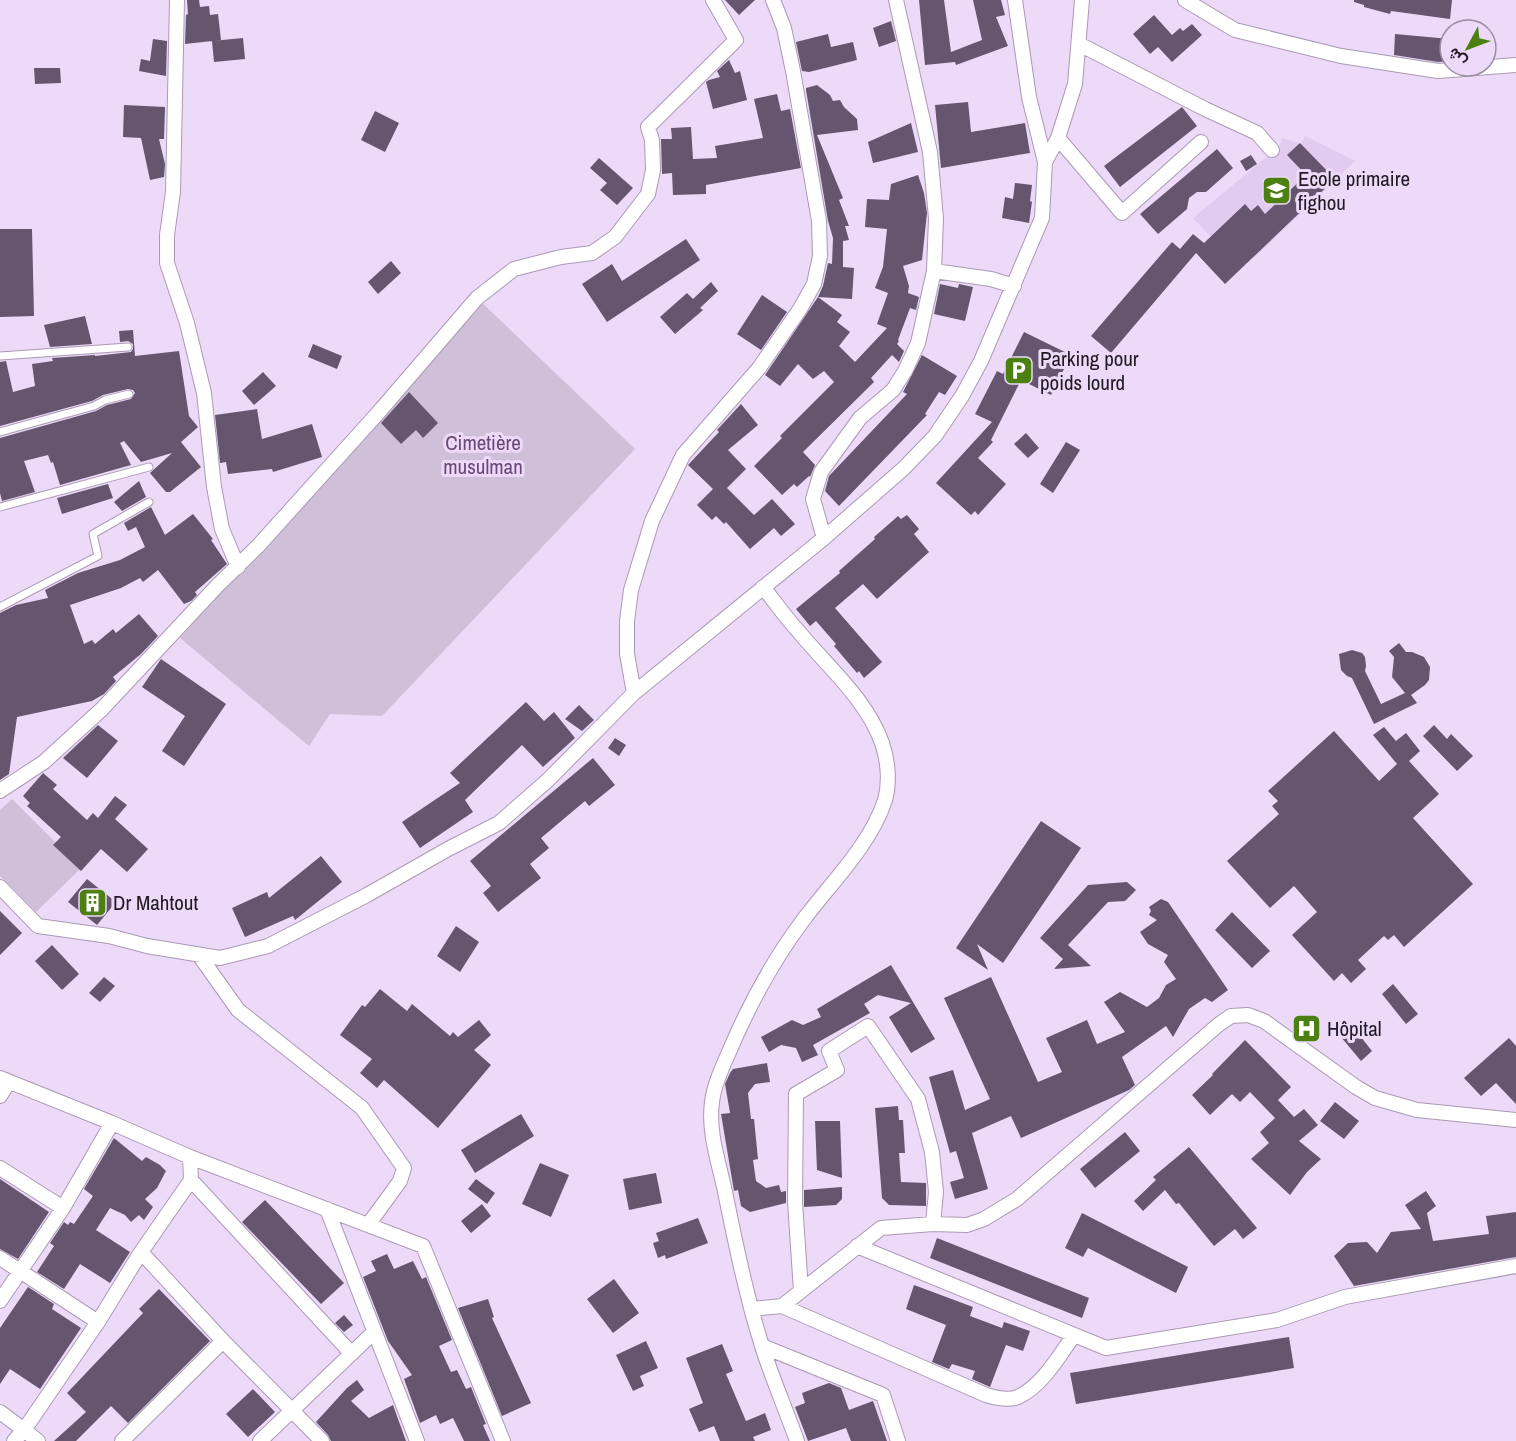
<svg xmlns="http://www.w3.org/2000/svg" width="1516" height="1441" viewBox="0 0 1516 1441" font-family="'Archivo Narrow',Vazirmatn,sans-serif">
  <rect width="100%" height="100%" fill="#ecdaf8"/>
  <path fill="#e1cbef" d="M1305,136L1355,161L1254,258L1237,242L1225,252L1193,218L1280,146L1282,138L1301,144Z"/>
  <path fill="#cfbfd9" d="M477,298L635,449L382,716L330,714L309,746L180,638Z
    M12,799L81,868L36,912L0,876V810Z"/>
  <path fill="#65556f" d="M187,0H199L200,7L209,6L210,15L218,14L221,40L185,44L186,15L188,14Z
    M725,0H755L739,15Z
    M919,0H944L951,52L982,40L973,0H1001L1005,15L996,17L1008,46L956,65L955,62L925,65Z
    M1354,0H1452L1450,19L1391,11L1390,14L1364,7V5L1354,2Z
    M1154,15L1172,35L1180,28L1183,31L1192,24L1202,35L1172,62L1158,47L1150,54L1133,34Z
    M891,21L896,41L879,47L873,28Z
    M828,34L831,47L853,42L857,60L809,72L802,71L796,42Z
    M1395,34L1450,39V61L1438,62L1394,55Z
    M243,38L245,59L214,62L212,41Z
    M153,39L167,41L166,76L139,71L141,59L150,61Z
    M729,60L735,73L740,71L747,100L713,109L706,82L709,80L720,77L717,71Z
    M34,68H60L61,83L35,84Z
    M817,85L830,95L833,101L840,100L844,107L857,119L858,130L817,135L843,198L839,200L849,226H845L849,240L843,241V267L854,268L852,299L818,297L823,286L828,263L832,264L833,238L828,221L806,90V88Z
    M777,94L781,111L790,109L801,168L706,185V194L673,195L672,173L662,174L661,139H672L671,128L691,127L693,159L717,158L715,146L763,138L754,99Z
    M968,102L971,132L1025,123L1030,153L941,168L935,105Z
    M124,105L165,107L164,139H159L165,164L164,177L150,180L141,138L123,137Z
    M1182,107L1197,126L1120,187L1104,166Z
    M375,111L399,123L385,152L361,140Z
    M911,123L918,152L873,163L868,142Z
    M1300,143L1335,179L1225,284L1196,253L1111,353L1091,336L1172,242L1180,249L1193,234L1204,243L1245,204L1251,211L1258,205L1265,214L1306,175L1287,155Z
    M1217,149L1233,168L1206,192H1197L1189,198L1187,209L1158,234L1140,214Z
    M1251,155L1257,164L1246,171L1240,161Z
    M599,158L633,188L617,205L600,190L607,183L590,168Z
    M918,175L924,193L927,213L922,260L903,266L909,286L908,293L919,297L916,310L910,308L898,340L899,341L897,344L904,351L899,362L892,355L871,378L874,382L803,452L815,465L810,477L809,476L797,487L794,484L782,495L754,466L782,438L780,436L834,382L824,371L813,379L798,364L780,386L765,375L818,297L842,315L837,322L850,332L839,346L855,362L887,328L877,324L888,293L875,288L883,267L887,229L865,227L867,199L889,200L891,184Z
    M1015,183L1032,185L1030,201L1032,202L1029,223L1002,218L1005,197L1013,199Z
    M0,229H32L34,316L0,317Z
    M686,239L700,260L607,322L582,284L612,264L622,281Z
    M391,261L401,273L378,294L368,282Z
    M711,282L718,291L700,308L703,310L675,334L660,317L687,293L693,299Z
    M940,284L958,288L959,284L973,287L965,321L934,314Z
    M762,295L787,312L761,350L737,334Z
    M85,316L92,344L50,347L44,325Z
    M133,330L135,356L179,351L189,416L198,427L181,442L201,467L170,492H166L150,473L172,453L141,462L124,441L120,443L131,465L60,485L53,462L51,463L48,455L24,461L35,492L2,501L0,493V438L96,411L107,405L131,399L135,393L133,390L128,389L103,395L92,401L0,426V362L6,361L13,392L35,386L32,364L53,361L52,358L95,355V356L131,352L133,349V344L128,341L120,342L119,331Z
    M1024,332L1071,355L1051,395L1021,380L991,440L993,442L978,458L1006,484L978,515L975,511L971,515L936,483L992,422L975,414L997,371L1003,374Z
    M313,344L342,356L337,369L308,357Z
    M922,355L957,376L945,395L939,392L925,414L927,415L839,506L825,491L829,476L907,394L903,392Z
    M263,372L276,386L254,405L242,391Z
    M409,392L438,423L423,438L416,430L401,444L381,423Z
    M741,404L758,425L728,450L746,469L727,488L754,515L772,499L795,524L781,536L774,528L750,549L726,522L724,524L716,516L712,520L697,505L713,489L688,465L719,432L717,430Z
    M257,409L262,439L312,424L322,457L273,472L272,469L228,474L226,462L220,463L215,415Z
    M1026,433L1039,448L1028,458L1014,444Z
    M1066,442L1080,450L1053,493L1040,484Z
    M139,481L146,497L122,511L114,502Z
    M108,484L113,498L62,514L57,498Z
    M151,507L165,535L193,514L213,539L211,540L227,564L195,592L197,595L191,601L184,604L158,570L143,582L140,578L121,588L70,605L84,644L92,640L95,644L113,629L116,633L139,614L158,636L141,654L113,677L116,681L104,694L92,701L17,717L9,774L0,780V613L16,605L48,598L45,590L78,573L120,560L145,547L136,527L128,531L124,523Z
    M907,515L919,529L914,534L929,552L877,599L863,584L835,608L882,662L864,678L859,671L857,673L834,646L836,644L816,621L810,626L796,609L840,573L839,571L875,539L874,537L889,524L898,516L901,519Z
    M1399,643L1406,652H1412L1424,657L1430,667L1429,680L1425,685L1411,695L1417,703L1374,724L1352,678L1347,676L1341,670L1339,654L1352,650L1362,653L1365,657L1366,666L1365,671L1381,704L1405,693L1392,677L1394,657L1389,651Z
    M161,659L226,704L184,766L162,751L185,716L142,687Z
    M526,702L544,721L554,712L575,738L543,767L522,745L465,800L473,812L420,848L402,822L460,783L450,773Z
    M579,705L594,720L582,731L565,719Z
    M98,725L118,741L87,778L63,758Z
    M1434,725L1447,739L1451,734L1473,756L1457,771L1423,736Z
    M1384,727L1396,741L1406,733L1420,751L1409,761L1439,794L1413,818L1473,884L1404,947L1394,935L1388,940L1384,936L1358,960L1366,969L1351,983L1342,973L1334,981L1292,935L1317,912L1294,886L1270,908L1227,861L1279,814L1272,806L1278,801L1268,791L1334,731L1379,781L1397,764L1373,735Z
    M615,738L626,745L619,756L608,748Z
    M593,758L615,785L589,806L585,801L541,838L549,848L530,864L541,878L498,912L483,893L491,886L470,861Z
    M43,773L57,785L53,789L87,820L93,813L98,818L115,796L127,805L115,819L148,849L127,872L101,849L81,871L53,845L61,837L27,806L30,803L23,796Z
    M1041,821L1081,848L1003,963L977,944L988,970L956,948Z
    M321,856L342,882L295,920L293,916L245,937L232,908L267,892L269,898Z
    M87,879L116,902L97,925L68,902Z
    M1127,882L1136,890L1125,901L1108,902L1068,945L1091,966L1054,969L1063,959L1040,938L1088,885Z
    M1161,899L1168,902L1228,990L1212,1002L1205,998L1189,1009L1173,1037L1166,1026L1122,1057L1135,1085L1129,1090L1021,1138L1011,1116L972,1133L988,1189L955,1199L950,1182L964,1178L956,1151L950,1153L929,1077L953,1070L965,1110L990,1099L944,998L991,977L1038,1082L1062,1072L1046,1038L1087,1020L1097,1044L1125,1032L1104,1002L1120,992L1147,1007L1159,998L1166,985L1176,979L1164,962L1168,955L1148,944L1140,932L1157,920L1149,915L1151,911L1149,907Z
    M0,911L22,933L0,955Z
    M1232,912L1270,951L1252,968L1215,930Z
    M456,926L479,942L460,972L437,956Z
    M52,945L79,974L62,990L35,961Z
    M891,965L935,1039L911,1053L889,1017L911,1003L878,995L864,1004L870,1013L813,1045L818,1055L802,1062L796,1048L781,1045L769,1052L761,1037L792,1020L803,1025L821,1017L817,1009Z
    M104,977L115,986L100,1002L89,993Z
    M1393,984L1418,1014L1406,1024L1382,994Z
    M380,989L407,1011L412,1004L450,1036L453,1032L458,1037L479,1020L491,1035L474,1050L491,1065L438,1128L384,1080L377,1088L360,1073L372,1059L340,1035L362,1005L365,1007Z
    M1353,1027L1372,1051L1361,1061L1341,1037Z
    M1509,1038L1516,1046V1104L1496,1083L1481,1096L1464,1078Z
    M1245,1040L1291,1087L1278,1100L1294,1117L1304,1109L1318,1125L1299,1141L1321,1159L1307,1172L1290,1195L1251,1159L1269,1143L1260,1132L1275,1118L1250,1092L1240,1102L1232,1094L1210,1115L1192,1095L1213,1075L1212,1074Z
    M767,1063L770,1082L755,1084L748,1093L751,1119H754L758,1159L753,1160L756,1181L766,1188L779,1185L781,1192L786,1191V1203L750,1212L741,1206L738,1190L734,1191L721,1114L730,1113L725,1084L730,1073L733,1069Z
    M1335,1102L1359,1121L1344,1139L1320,1121Z
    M898,1106L899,1120H903L905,1153H899L901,1182L926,1183V1206L889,1205L882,1198L875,1108Z
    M521,1114L534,1136L475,1173L461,1150Z
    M815,1121H840L842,1178L817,1170Z
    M1125,1132L1140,1151L1095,1188L1080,1169Z
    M114,1138L142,1161L146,1157L160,1165L166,1171L157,1188L145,1199L153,1207L144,1220L139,1215L131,1222L125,1215L110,1208L96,1230L130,1252L110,1283L80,1264L64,1289L37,1272L54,1246L50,1243L64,1222L68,1225L70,1222L74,1224L93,1196L84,1189Z
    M1189,1147L1257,1228L1243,1239L1235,1229L1214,1246L1179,1203L1176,1204L1165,1190L1143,1211L1134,1201L1156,1180L1153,1177Z
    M540,1163L569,1175L551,1217L522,1204Z
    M656,1173L662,1203L629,1210L623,1179Z
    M0,1179L49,1212L18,1259L0,1249Z
    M476,1179L495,1193L487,1204L468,1189Z
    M842,1187V1199L836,1205L804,1207V1190Z
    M1426,1191L1436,1206L1427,1213L1433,1241L1489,1234L1486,1216L1516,1212V1257L1354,1286L1334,1256L1348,1243L1367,1242L1377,1253L1391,1232L1421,1229L1405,1205Z
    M265,1200L344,1283L321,1304L242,1222Z
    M482,1204L491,1216L471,1233L461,1221Z
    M1082,1213L1188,1267L1176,1293L1088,1248L1083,1257L1065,1248Z
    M698,1218L708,1243L666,1259L665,1255L658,1258L653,1243L659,1241L656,1233Z
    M937,1238L1089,1298L1082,1318L930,1258Z
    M387,1254L394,1269L413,1261L422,1279L426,1277L452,1340L439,1346L451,1372L457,1370L466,1389L471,1387L486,1424L483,1425L490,1441H464L453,1418L440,1424L436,1415L420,1423L404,1379L412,1375L388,1341L363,1277L376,1271L371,1261Z
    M614,1279L639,1313L613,1333L587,1299Z
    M914,1285L973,1307L970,1316L1002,1328L1004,1322L1030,1331L1023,1351L1006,1345L990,1387L972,1379L975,1371L952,1364L949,1369L932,1362L946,1325L906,1309Z
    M28,1287L54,1304L52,1309L81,1328L40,1389L10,1369L0,1384V1328Z
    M159,1289L210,1341L128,1423L111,1406L76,1441H54L86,1412L67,1393L143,1313L139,1309Z
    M488,1299L494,1317L492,1318L531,1403L502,1416L458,1308Z
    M344,1315L353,1325L344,1332L335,1323Z
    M1289,1337L1294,1368L1076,1404L1070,1373Z
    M646,1341L658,1368L640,1376L644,1386L633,1391L616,1355Z
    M722,1344L733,1371L726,1374L746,1421L765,1413L771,1430L753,1437L755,1441H720L714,1426L699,1432L689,1409L703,1403L686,1358Z
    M357,1380L364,1390L351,1401L369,1418L393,1405L406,1441H331L328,1435L316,1422L347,1388Z
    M829,1383L841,1388L849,1410L873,1401L887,1441H851L846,1428L808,1441L795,1407L805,1403L802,1393Z
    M253,1389L275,1412L248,1437L226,1414Z"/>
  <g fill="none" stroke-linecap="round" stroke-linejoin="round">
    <defs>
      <path id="lane" d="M0,356L128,347
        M0,432L94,406L105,400L129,394
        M0,507L149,467
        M0,607L98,556L93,534L149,502"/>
      <path id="street" d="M177,0L173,192L167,235V263L187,323L204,393L214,487L222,529L238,567
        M1015,0L1029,97L1045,162
        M1185,0L1235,30L1341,56L1438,71L1516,65
        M1079,44L1205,109L1257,133L1272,150
        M1058,138L1122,213L1201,142
        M934,271L991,279L1014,286
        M824,538L813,499L821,472L860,418L893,390L905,371L918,343L934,271L936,218L930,152L896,0
        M763,587C775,602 786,618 799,632C828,667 867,700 882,743C888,760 890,783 885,800C871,844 831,883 804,919C773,960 749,1005 729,1052C722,1068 714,1085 712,1102C708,1131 718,1160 724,1187C735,1241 746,1295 762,1346C772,1378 786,1410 797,1441
        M634,693L627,654V621L631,590L652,521L683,455L759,368L800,309L814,284L820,256L819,221L793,71L784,28L773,0
        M0,791L44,762L102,709L218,585L258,546L378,413L477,298L514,269L561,257L592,253L615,237L648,194L653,170L652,140L648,127L736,40L713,0
        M0,887L38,926L109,936L147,946L220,958L268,946L367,895L448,849L499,823L548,780L634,693L824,538L903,469L935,436L962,396L981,361L1042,218L1045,162L1058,138L1075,84L1082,0
        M199,955L238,1010L362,1108L404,1168L400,1181L368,1225
        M0,1078L112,1123L190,1157L423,1246L503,1441
        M0,1096L8,1083
        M0,1168L63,1208
        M191,1180L351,1353
        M327,1209L417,1441
        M857,1246L1106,1348L1277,1320L1345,1297L1516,1266
        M141,1252L223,1341L322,1441
        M0,1258L98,1322
        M801,1291L795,1202L796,1094L837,1070L829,1051L868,1026L918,1099L932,1152L936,1192L933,1224
        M0,1301L63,1208L112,1123
        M782,1306L881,1228L933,1224L967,1225L984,1219L1017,1199L1218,1025L1231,1016L1248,1015L1264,1021L1356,1087L1375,1098L1417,1110L1516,1120
        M752,1309L782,1306L986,1395C996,1398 1008,1401 1018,1397C1043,1385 1059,1356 1074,1335
        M762,1346L883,1395L898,1441
        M0,1412L24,1430L14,1441
        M38,1441L24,1430L98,1322L141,1252L191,1180L190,1157
        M122,1441L223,1341
        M260,1441L374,1332"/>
    </defs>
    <use href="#lane" stroke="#ab99b5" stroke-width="9"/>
    <use href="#street" stroke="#ab99b5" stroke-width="16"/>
    <use href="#lane" stroke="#fff" stroke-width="7"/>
    <use href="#street" stroke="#fff" stroke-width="14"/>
  </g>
  <defs>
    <symbol id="school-square" viewBox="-11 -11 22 22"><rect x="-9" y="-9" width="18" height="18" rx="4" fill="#4c8013" stroke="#ecdaf8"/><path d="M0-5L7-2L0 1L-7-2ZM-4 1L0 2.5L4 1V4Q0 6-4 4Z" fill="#fff"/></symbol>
    <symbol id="parking-square" viewBox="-11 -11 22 22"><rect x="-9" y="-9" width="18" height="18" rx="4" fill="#4c8013" stroke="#ecdaf8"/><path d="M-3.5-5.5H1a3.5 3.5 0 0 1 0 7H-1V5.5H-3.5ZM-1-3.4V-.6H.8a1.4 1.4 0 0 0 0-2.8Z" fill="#fff"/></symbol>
    <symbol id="building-square" viewBox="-11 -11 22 22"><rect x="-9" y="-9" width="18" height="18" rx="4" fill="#4c8013" stroke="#ecdaf8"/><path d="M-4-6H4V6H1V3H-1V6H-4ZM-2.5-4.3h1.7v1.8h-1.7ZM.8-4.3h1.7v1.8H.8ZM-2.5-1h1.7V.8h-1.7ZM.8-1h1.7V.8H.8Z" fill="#fff"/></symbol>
    <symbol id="hospital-square" viewBox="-11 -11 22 22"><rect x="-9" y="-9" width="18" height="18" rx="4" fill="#4c8013" stroke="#ecdaf8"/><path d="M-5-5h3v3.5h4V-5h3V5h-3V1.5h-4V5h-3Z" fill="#fff"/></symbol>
  </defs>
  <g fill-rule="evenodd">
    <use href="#school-square" x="1260" y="174" width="33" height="33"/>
    <use href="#parking-square" x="1002" y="354" width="33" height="33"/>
    <use href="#building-square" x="76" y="886" width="33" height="33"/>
    <use href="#hospital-square" x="1290" y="1012" width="33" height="33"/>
  </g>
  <g text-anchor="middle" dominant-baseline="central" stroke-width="6" stroke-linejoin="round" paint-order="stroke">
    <g font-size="21" fill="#201924" stroke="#ecdaf8" text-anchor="start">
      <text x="1298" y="178">Ecole primaire<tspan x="1298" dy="24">fighou</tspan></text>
      <text x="1040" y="358">Parking pour<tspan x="1040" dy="24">poids lourd</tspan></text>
      <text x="113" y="902">Dr Mahtout</text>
      <text x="1327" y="1028">Hôpital</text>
    </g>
    <g font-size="21" fill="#664976" stroke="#ecdaf8">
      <text x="483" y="442">Cimetière<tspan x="483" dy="24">musulman</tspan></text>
    </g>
  </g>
  <g transform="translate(1468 48) rotate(229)"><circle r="28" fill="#ecdaf8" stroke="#9a8da3" stroke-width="1.5"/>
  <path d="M0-4.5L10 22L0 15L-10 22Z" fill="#4c8013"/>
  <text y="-9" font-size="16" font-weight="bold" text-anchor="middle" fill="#201924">ش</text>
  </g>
</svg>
